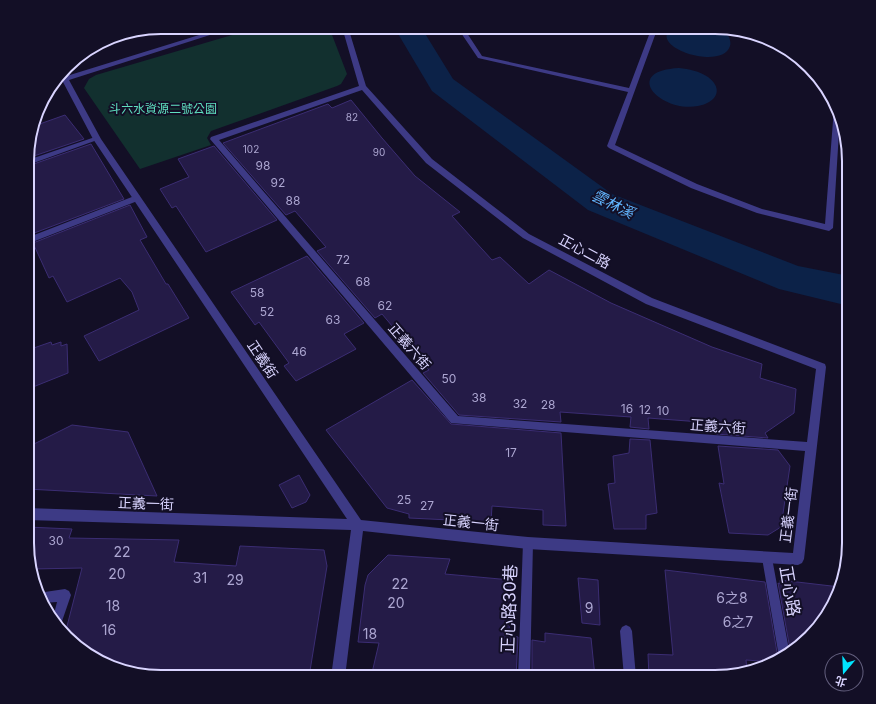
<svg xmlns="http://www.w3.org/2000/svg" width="876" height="704" viewBox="0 0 876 704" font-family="Inter,'Noto Sans TC',sans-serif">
  <rect width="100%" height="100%" fill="#130f26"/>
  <path fill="#12302f" d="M259,27H329L347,74L341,84L337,86L211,131L207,138L211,145L140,169L84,88L89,79L96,75Z"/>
  <path fill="#0c2248" d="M673,27C690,27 718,21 729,37C730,40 731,43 730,46C722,72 644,46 673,27Z
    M679,68C689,69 699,71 708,77C725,90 715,103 698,106C660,113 621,71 679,68Z"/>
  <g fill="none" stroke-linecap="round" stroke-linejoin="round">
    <path fill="#0c2248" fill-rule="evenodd" d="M394,27H421L453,79L612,194L798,266L849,276V306L779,289L588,210L432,91Z"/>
  </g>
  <path fill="#241b47" stroke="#3b2d73" d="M351,100L382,138L415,176L460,212L452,216L492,260L500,257L529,284L549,270L611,303L712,347L762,364L760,378L796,389L794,413L765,433L768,438L716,434L714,423L648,418L649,429L630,427L631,417L560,412L561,422L459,415L423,373L429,370L382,314L375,318L317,251L326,247L295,211L286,215L223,143L328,104L332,108Z
    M65,115L84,139L28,158V143L34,126Z
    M91,144L124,199L29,235L28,166Z
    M214,146L277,220L206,252L176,206L172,208L160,189L189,177L178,159Z
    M130,205L147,237L140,240L166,284H168L189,318L99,361L84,336L139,310L132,292L120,278L67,302L53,276L49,278L33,243Z
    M307,256L364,323L344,334L356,349L296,381L284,366L289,363L259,322L255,325L231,292Z
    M51,342L52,345L61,342V346L67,344L68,373L28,389V350Z
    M412,380L451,424L561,433L566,526L543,525V510L492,506L491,522L409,518V514L387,508L326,430Z
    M72,425L128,432L157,496L27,489L28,447Z
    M630,439L650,440L657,513L646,515V529H614L608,484L615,483L613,456L629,453Z
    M718,446L778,450L790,466L781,527L768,535L729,533L719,483L724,484Z
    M299,475L310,495L306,502L292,508L279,485Z
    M27,527L72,529L69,538L179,540L174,562L236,566L240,546L324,550L327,566L309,677H153L110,667L73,644L65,634L82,568L32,569L27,552Z
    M388,555L450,559L445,574L511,580L509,635L518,637L516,677H371L379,643L358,642L365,585L368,575Z
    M665,570L765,582L778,658L773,662L746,660L747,671L715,677H649L648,654L673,655Z
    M578,578L598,580L600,625L582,623Z
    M780,580L840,587L839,594L816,631L790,649L778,583L780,584Z
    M545,633L591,638L595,677H532V640L545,642Z"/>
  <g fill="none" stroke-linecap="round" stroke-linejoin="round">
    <path fill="#3d3a85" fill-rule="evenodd" d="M457,27H463L482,56L629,88L652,27H658L615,145L697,184L762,209L825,224L834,108L836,106L840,116L833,228L829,231L757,213L691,188L609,148L607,146L628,92L478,58Z
      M95,137H99L100,139L28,165V160Z
      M137,195L140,196V200L35,241L32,242L28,239L29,237Z
      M528,538L532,539L533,543L530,677H518L523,543L524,539Z
      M767,553L771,554L772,558L789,650L779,657L762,558L763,554Z
      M65,589L69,591L71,595L60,627L53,618L57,602L42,603L38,593Z
      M626,625L630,627L632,631L636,677H624L620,631L622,627Z"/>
    <path fill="#3d3a85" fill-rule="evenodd" d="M225,27H235L69,80L101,139L361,520L528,537L793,553L805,451L451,423L210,139L211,137L359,86L342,27H348L366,86L432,159L529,234L652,298L825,364L826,367L804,559L802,563L798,565L528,549L363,531L345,677H331L351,530L27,520V508L347,519L93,139L63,82L54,84L57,79ZM362,90L426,163L523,238L646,304L816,369L807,442L458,416L219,140Z"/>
  </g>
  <g text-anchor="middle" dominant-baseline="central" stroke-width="4" stroke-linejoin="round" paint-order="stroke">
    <g font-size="10" fill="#aca6d1">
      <text x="352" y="117">82</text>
      <text x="251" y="149">102</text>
      <text x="379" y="152">90</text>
    </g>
    <g font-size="12" fill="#5fe0c0" stroke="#130f26">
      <text x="163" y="108">斗六水資源二號公園</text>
    </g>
    <g font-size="12" fill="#aca6d1">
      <text x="263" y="165">98</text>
      <text x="278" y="182">92</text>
      <text x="293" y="200">88</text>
      <text x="343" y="259">72</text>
      <text x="363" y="281">68</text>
      <text x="257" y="292">58</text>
      <text x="385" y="305">62</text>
      <text x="267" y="311">52</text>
      <text x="333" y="319">63</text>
      <text x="299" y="351">46</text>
      <text x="449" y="378">50</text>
      <text x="479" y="397">38</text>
      <text x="520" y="403">32</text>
      <text x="548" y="404">28</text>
      <text x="627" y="408">16</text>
      <text x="645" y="409">12</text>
      <text x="663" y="410">10</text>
      <text x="511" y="452">17</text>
      <text x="404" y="499">25</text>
      <text x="427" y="505">27</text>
      <text x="56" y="540">30</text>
    </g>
    <g font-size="14" fill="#d9d4ff" stroke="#130f26">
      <text transform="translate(585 251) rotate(28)">正心二路</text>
      <text transform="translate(410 346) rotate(49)">正義六街</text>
      <text transform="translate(263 359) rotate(56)">正義街</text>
      <text transform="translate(718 426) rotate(4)">正義六街</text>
      <text transform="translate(146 503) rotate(2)">正義一街</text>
      <text transform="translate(788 515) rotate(-83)">正義一街</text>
      <text transform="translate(471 522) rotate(6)">正義一街</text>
    </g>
    <g font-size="14" fill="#aca6d1">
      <text x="122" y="551">22</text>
      <text x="117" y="573">20</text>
      <text x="200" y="577">31</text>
      <text x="235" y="579">29</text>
      <text x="400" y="583">22</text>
      <text x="732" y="597">6之8</text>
      <text x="396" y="602">20</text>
      <text x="113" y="605">18</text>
      <text x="589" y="607">9</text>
      <text x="738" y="621">6之7</text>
      <text x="109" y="629">16</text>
      <text x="370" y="633">18</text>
    </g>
    <g font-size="15" font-style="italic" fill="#62b6ff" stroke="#130f26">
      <text transform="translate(613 204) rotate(26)">雲林溪</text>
    </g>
    <g font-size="17" fill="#d9d4ff" stroke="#130f26">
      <text transform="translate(790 591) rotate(80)">正心路</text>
      <text transform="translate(509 609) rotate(-88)">正心路30巷</text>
    </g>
  </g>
  <path d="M0 0H876V704H0ZM161 34H715A127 127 0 0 1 842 161V543A127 127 0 0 1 715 670H161A127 127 0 0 1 34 543V161A127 127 0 0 1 161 34Z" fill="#130f26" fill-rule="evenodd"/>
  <path fill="none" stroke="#d9d4ff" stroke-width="2" d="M161 34H715A127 127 0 0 1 842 161V543A127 127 0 0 1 715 670H161A127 127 0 0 1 34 543V161A127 127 0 0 1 161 34Z"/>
  <g transform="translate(844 672) rotate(199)"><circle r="19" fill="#130f26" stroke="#625e7d"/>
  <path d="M0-3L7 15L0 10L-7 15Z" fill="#00e5ff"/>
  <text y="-6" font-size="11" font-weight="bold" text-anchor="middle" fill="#d9d4ff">北</text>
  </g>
</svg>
